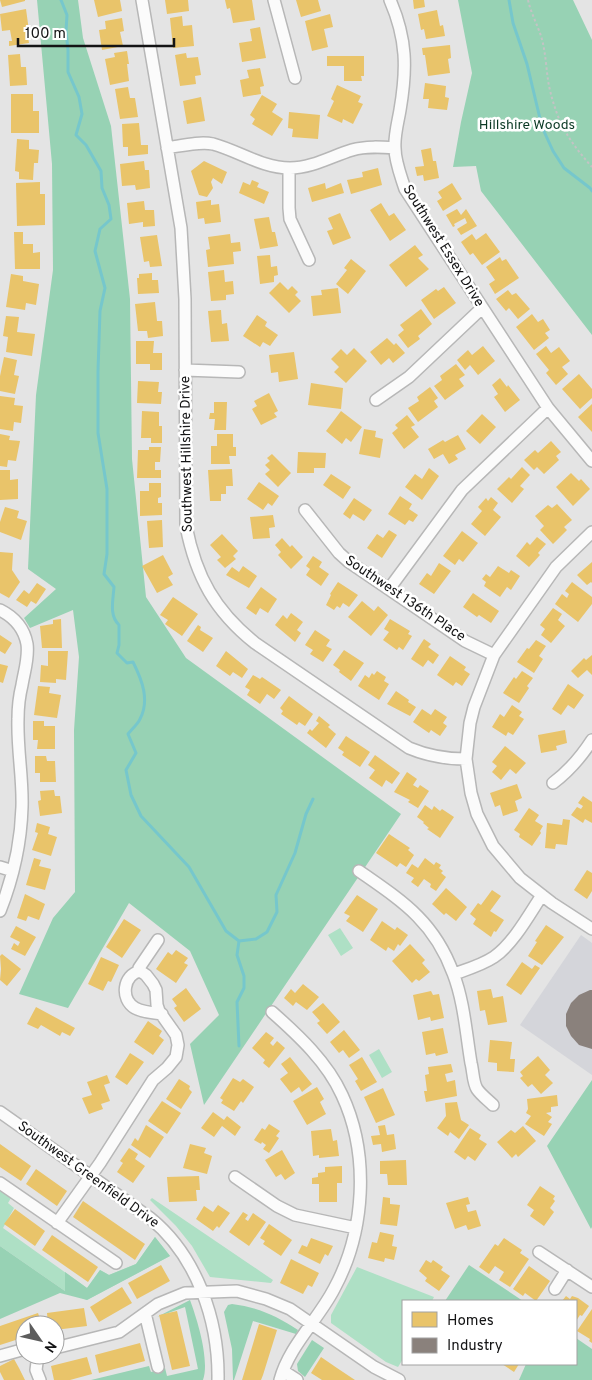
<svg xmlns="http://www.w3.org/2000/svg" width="592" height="1380" viewBox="0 0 592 1380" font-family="Overpass,sans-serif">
  <rect width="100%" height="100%" fill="#e4e4e4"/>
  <path fill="#d4d5da" d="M581,935L592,943V1075L520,1025Z"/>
  <path fill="#aee0c5" d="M340,928L353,948L341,956L328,935Z
    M379,1049L392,1072L382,1078L369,1055Z
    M0,1190L11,1198L8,1203L14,1208L3,1228L87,1288L100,1270L109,1275L136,1264L155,1237L170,1256L87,1300L65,1291L0,1246Z
    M152,1198L273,1280L271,1283L210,1277L192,1246L176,1226L150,1200Z
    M357,1267L434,1297L432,1301H403V1359L398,1367L386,1362L331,1323V1315Z"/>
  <path fill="#97d2b4" d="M37,0H78L83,38L111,126L130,299L132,459L146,597L186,658L401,814L204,1105L190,1044L219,1015L190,951L129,903L68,1008L19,994L53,918L75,892L74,730L79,657L73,610L30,628L24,618L56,589L28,569L36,395L53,270L52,164Z
    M458,0H573L592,40V335L481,191L476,166L453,167L461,122L472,73Z
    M592,1080V1227L591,1229L547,1146Z
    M155,1237L170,1256L87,1300L60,1293L0,1319V1246L65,1291V1272L87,1288L100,1270L109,1275L136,1264Z
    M469,1265L523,1301H445Z
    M190,1300C197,1319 210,1360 203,1380H91L149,1366L151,1372L165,1368L167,1376L198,1369L185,1307L157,1317Z
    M232,1304C257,1307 277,1316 298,1330L296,1334L253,1321L234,1380H233L232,1349L224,1312L228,1305Z
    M576,1338L592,1349V1380H519L526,1364H576Z
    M312,1340L324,1348L305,1377L298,1371L297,1364Z"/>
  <path fill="#e9c46a" d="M0,0H25V1L2,7Z
    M94,0H120L122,11L98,17Z
    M165,0H188L189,11L167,14Z
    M225,0H252L255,20L233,23L230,8L227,9Z
    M296,0H318L321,11L301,17Z
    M413,0H424L425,7L414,9Z
    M26,9L29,31H27L29,43L9,46V41H12L10,30L2,31L0,14Z
    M437,10L440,26L443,25L445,36L426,39L424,29L421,30L418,14Z
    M330,14L333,27L324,29L328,47L312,51L305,21Z
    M182,16L183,26L192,25L194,46L173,48L170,18Z
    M122,18L124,31L120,32L123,46L102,50L99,30L106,29L105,21Z
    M260,27L266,58L242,62L239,43L252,41L250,29Z
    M450,45L451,58L448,59L450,73L428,76L425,55H423L422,48Z
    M127,51L129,64H127L129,81L110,85L105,59L115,57L114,53Z
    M186,53L187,58L198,57L201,75L195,76L196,84L180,86L175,55Z
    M20,54L21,67H26L27,85L10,86L8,55Z
    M327,56H364V76H361L362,81H344V66H327Z
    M260,68L264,86L260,87L261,94L243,97L240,80L249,78L247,70Z
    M425,83L446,86L445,97L449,98L447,110L428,108L429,99H423Z
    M337,85L361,96L358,102L363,104L353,124L343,119L342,123L327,116L334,101L331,99Z
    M128,87L130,98H135L138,117L120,119L115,89Z
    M11,94H33V111H39V133H11Z
    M262,95L277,104L272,112L283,119L272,136L252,124L255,119L250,115Z
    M201,97L205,121L187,124L183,101Z
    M289,112L320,115L318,139L292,137L293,129L288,128Z
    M139,123L141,145H148V154L128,156V147H123L122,124Z
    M17,139L29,140V149L39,150L38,163H34L33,180L19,179V172L15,171Z
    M431,148L433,161H436L439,178L424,181L423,175L417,176L415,167L424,166L421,150Z
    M144,161L145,170H149L150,188L136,190L135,185L122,186L120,164Z
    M204,161L227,172L222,184L213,178L211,182L213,188L207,197L199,195L191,171Z
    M378,168L382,185L351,194L347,180L363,177L362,172Z
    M252,180L259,183L257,187L269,192L264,204L239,193L243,182L250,185Z
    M40,182V194H45V225L17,226L16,183Z
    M325,183L326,189L341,183L344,193L312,202L308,188Z
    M452,183L462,199L443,211L437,201L442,198L438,192Z
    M211,200V205L219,204L221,222L205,224L204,218L198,219L196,202Z
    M144,201L145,210H154L155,226L143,227V222L129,224L127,203Z
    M381,203L389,216L394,213L406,230L390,241L370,210Z
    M457,209L461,215L466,209L477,226L461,235L457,229L467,223L465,218L454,224L455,226L453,227L446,215Z
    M340,213L351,238L333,245L327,231L333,229L328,218Z
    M269,217L272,232H275L278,246L260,249L254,219Z
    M14,232H23V244H33V253L40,252V269H15Z
    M486,233L500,252L482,265L473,253L470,255L461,242L472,234L476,240Z
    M230,234L231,243L240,242L241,251L233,252L234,264L208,267L206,250L210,249L208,237Z
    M157,235L162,266L150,267L149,261L144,262L140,237Z
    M415,245L423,255L418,258L429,269L406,287L389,265Z
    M270,255L271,267L277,266L278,275L274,276V282L260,284L257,256Z
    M500,257L502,261L506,259L519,278L495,294L489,284L495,280L486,267Z
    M351,259L366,271L348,294L336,284L347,270L344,268Z
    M224,270L225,282L233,281L234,294L226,295V300L211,301L208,272Z
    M152,273V280H158L159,293L138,294L137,278H139V274Z
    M11,274L23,276V281L39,284L36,305L26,303L25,310L6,307Z
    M280,282L288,290L292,286L298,292L295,295L301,301L289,313L269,293Z
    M444,287L456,303L434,319L421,300L436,289L438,291Z
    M338,288L341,313L313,316L311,296L322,295L321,290Z
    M508,290L512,295L516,293L530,309L518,319L509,308L506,311L496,299Z
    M155,302L157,321H162L163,336L148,338L147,331H138L135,304Z
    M421,309L432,324L418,336L420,339L408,348L398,335L404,330L400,325Z
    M221,310L222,324L227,323L229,341L211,342L208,311Z
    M532,314L538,322L543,319L550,330L545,333L549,338L534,350L516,327Z
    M257,315L267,322L265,326L278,335L270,346L263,342L260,347L243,336Z
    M6,316L19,317L17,332L35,334L32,356L6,352L8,337L3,336Z
    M387,338L394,345L396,343L405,353L393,363L389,358L381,365L370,352Z
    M136,341H154L153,353H162V370H150V364H136Z
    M483,346L495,361L478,375L470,365L465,370L457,360L468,350L472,355Z
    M546,346L551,353L559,347L570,361L562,367L568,374L556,385L546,373L549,370L536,354Z
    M354,348L367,361L346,383L334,372L339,367L331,359L341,349L347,355Z
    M294,352L298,379L279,382L278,372L271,373L269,355Z
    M4,357L17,360L14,375L19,376L15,394L0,391V376Z
    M456,364L465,375L459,379L464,386L445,400L434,386L442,380L440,376Z
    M579,374L592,389V398L580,409L562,389Z
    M500,378L507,387L508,385L520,400L505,412L494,397L498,394L492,385Z
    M138,381L159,382L158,392H162L161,404L137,403Z
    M311,383L343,388L341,409L308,405Z
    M430,387L438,398L434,401L438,407L418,422L408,408L419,401L417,397Z
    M269,393L278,411L274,413L277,417L261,425L252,409L257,406L254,401Z
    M0,396L15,398L14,405L23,406L21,423L14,422L13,431L0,429Z
    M214,402H227L226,430H214L215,419H209L210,413H214Z
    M592,404V432L578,417Z
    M142,411L159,412V426H162V443H151V438H141Z
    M341,411L362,427L351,442L346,438L342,444L326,431Z
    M482,414L496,427L480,444L466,431Z
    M407,415L415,425L411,427L419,437L404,449L392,433L398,428L395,425Z
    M364,429L376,431L375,437L383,439L380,458L359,454Z
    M0,434L10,436L9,440L20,441L16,461L8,460L7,467L0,466Z
    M217,434H233V447H236V456H229L230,464H211V446H217Z
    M458,435L466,449L455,455L458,459L449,464L443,454L434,459L428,449L443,440L445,442Z
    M551,441L561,452L556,456L559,460L544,474L537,467L534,470L524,460L535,450L538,453Z
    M149,447H161L160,462H155V470H161V478H137L138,450H149Z
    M298,452L326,453L325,468H314V473H297Z
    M272,454L291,473L278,487L265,474L270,470L265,465L270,461L267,458Z
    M522,467L530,475L520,486L524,489L512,503L497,489L509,477L511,479Z
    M429,468L439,476L422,500L405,487L415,474L422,479Z
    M232,469L233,486H226V494H221V501H210L208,470Z
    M0,470H10V480L18,479V499L0,500Z
    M571,473L579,481L581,479L590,489L573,506L556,487Z
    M331,474L351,487L343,499L323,485Z
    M259,482L279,496L272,506L268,503L263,510L247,499Z
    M149,483H161V497L158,498V503H162V515L140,516V491H149Z
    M400,496L412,504L409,509L418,515L413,522L409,520L405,525L388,514Z
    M491,497L498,503L493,510L501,517L485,536L471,524L482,511L478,507L486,498L488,501Z
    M354,498L372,510L364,521L353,514L350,519L343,514Z
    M557,504L572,520L564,527L567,530L553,544L540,530L544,526L535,516L548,505L552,508Z
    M5,507L19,511L17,518L27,521L21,540L0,532V522Z
    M273,515L275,527L269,528L270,538L253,539L250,517Z
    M162,520L163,547L149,548L147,521Z
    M389,530L397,535L382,558L367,548L377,534L383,538Z
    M462,531L478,543L463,562L459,559L455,565L443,556Z
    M222,534L238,551L233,556L236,559L225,568L217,560L221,557L210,545Z
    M537,537L546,544L538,553L540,555L529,567L516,556L527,542L530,545Z
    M282,538L290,547L292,545L303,557L291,569L278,555L281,552L275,545Z
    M0,552L13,553L12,570L20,582L9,598L0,593Z
    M163,555L173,574L168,577L173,585L157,593L142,566Z
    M313,556L322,562L319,567L329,574L321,586L306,575L310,569L306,566Z
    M592,562V583L591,582L587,585L577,575Z
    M439,563L451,571L434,594L419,584L427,573L431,576Z
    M243,566L257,576L249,588L226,575L232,567L239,572Z
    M498,566L509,573L511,570L520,576L511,590L507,587L500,597L484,586L486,582L482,579L486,574L490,577Z
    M338,582L358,595L349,607L343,603L340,608L337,606L334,610L326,605L331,595L330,594Z
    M572,582L592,597V604L578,622L555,604L562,594L567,598L569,594L565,591Z
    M37,583L46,589L36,604L31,601L27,607L16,600L24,590L29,594Z
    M261,587L277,599L268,613L260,608L256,615L246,608Z
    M473,593L499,611L491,623L479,615L477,617L463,607Z
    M173,597L198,614L182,636L165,624L168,620L160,615Z
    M362,601L374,611L378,606L388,615L371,636L348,617Z
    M553,608L562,614L558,620L565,626L551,643L541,635L545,629L540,625Z
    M291,613L303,622L297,630L301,633L295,642L275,625L283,615L287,619Z
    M61,619L62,648H42L40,626L53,624V620Z
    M390,619L410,631L408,634L412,636L403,650L399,647L397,650L383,640L389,632L384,629Z
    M198,625L201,627L200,630L213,638L203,652L187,641Z
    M315,630L330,640L326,646L332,649L323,662L310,654L313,650L305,645Z
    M0,635L12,643L5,654L0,651Z
    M424,639L431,644L428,647L439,655L433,664L428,660L423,667L411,659Z
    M536,640L546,646L539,656L543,659L534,673L517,662L527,648L529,649Z
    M344,650L364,663L351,681L339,672L340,670L333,665Z
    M48,651H68L66,680L56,679V683L40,682L41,665L48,666Z
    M226,651L248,669L242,678L233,672L230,676L216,666Z
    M592,655V675L587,670L578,678L571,671L584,658L586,660Z
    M450,656L466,667L464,670L470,674L462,686L456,682L453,686L437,675Z
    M0,664L8,666L3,683L0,682Z
    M377,671L386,677L384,681L389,684L379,700L358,686L365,675L369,678L372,673L374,675Z
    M522,671L533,678L527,686L529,688L519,703L503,693L514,677L516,679Z
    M253,675L260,679L262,677L281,690L274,699L267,694L260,704L247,695L250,690L245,687Z
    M568,684L584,695L574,709L568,705L561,715L552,709Z
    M38,686L50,687L49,693L61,695L57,718L34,715Z
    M396,691L409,700L408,702L416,707L410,716L387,704Z
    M289,696L313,714L305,726L299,722L297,725L281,714L283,711L280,708Z
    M512,705L522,712L519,716L524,719L513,735L508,732L506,736L492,727L500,714L504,717Z
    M422,709L431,715L435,709L447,717L443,723L447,726L440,736L431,730L429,733L413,722Z
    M319,716L330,725L328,727L336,734L326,748L307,733L310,729L312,731L319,723L316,721Z
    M33,721H44V726H55V749H37L38,740H33Z
    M565,730L567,743L556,746L557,750L541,753L538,735Z
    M346,736L370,752L360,767L342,755L344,752L338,748Z
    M505,746L526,763L516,774L510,769L501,780L492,772L497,766L492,762Z
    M375,755L400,773L392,784L386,780L382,787L369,778L375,770L368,765Z
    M35,756H46L47,761H55L56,782H40V773H35Z
    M407,772L417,779L413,785L418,788L420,785L429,791L418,808L408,802L410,800L394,792Z
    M517,784L522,798L515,801L518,811L503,816L500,805L495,807L490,793Z
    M54,790L55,796H60L62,813L40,816L38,801L41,800L40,791Z
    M583,796L592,802V823L585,819L583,823L571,815L577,807L581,809L583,806L578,803Z
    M425,805L432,810L434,806L440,811L442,809L454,817L440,838L427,829L429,828L423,823L424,822L417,817Z
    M529,808L539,815L535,821L543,826L540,831L541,833L532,846L519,837L520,834L514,830Z
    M563,819L570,820L567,845L556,844L555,849L545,848L547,823L562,825Z
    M37,823L50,827L48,834L57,837L51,856L32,850L38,833L35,832Z
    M389,834L410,848L408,850L414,855L406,867L400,863L397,867L376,853Z
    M34,858L41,860L39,866L51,869L45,890L26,885Z
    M425,858L434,865L436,862L441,865L439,868L443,871L441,873L446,877L436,891L430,887L431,884L424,879L418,887L411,882L414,878L406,873L412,864L418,868Z
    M587,870L592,873V891L587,899L574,890Z
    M446,888L467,907L456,921L446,913L444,915L432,904Z
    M492,890L501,896L490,911L504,920L496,932L494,931L491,937L473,924L476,919L470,914L478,903L481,905Z
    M25,894L45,904L39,920L28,916L26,921L17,918Z
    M357,895L378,909L363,932L346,921L350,916L344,913Z
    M124,919L141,930L122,958L106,947Z
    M382,921L395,930L397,927L408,935L400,946L398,944L394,951L388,947L386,951L370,940Z
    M546,925L564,937L542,965L528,956L537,942L535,941Z
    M16,926L36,937L25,956L11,949L14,943L18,946L20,942L10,937Z
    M410,944L425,960L422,963L430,972L419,981L416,979L412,983L392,961Z
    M176,950L188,958L184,963L188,965L176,983L156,969L168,952L172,955Z
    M2,954L21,969L7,986L0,980L1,969L0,956Z
    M101,957L119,965L111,982L108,981L103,991L88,984Z
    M522,962L532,969L535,965L540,968L521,995L506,985Z
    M303,984L319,997L307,1010L296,1002L293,1006L284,998L291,989L295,993Z
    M186,988L201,1009L184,1022L174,1008L177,1006L172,999Z
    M491,989L493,998L503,996L507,1022L488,1025L485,1010L480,1011L477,991Z
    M431,991L433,995L439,994L444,1018L431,1021L430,1017L418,1020L413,995Z
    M323,1003L340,1022L327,1034L317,1023L320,1021L312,1012Z
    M36,1007L75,1028L70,1036L62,1032L60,1036L41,1025L38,1029L27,1024Z
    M148,1021L162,1031L159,1036L164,1040L153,1055L134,1042Z
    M443,1028L448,1053L436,1056L435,1053L426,1055L422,1032Z
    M344,1030L360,1050L349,1058L343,1050L339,1053L330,1042Z
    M266,1032L274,1038L270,1043L273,1046L277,1041L285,1048L269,1068L263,1063L265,1060L252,1048Z
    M490,1040L512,1042L510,1059H515L514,1072L497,1071V1063L488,1062Z
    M130,1053L144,1062L127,1085L115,1077Z
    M538,1056L550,1070L545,1075L553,1083L541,1094L532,1084L528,1087L520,1078L523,1076L520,1072Z
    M290,1057L312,1084L302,1092L299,1087L291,1093L280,1079L288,1073L281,1064Z
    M362,1057L377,1082L361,1091L355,1081L358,1079L349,1065Z
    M451,1064L453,1072L445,1074L447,1082L455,1080L457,1096L426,1102L424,1091H427L425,1075L429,1074L428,1067Z
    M107,1075L110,1083L104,1085L110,1101L101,1104L103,1109L89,1114L82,1098L92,1095L87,1082Z
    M233,1078L240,1082L243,1079L254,1087L243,1103L241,1101L234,1111L221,1103L223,1100L220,1098Z
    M179,1079L190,1086L189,1089L192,1092L181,1109L166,1099Z
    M317,1087L324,1099L320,1102L326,1114L307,1125L293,1101Z
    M383,1088L395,1115L376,1123L364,1097Z
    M557,1095L558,1106L551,1107V1112L546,1113L552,1117L548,1122L552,1124L544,1136L525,1124L531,1116L526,1113L528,1109L527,1099Z
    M162,1101L181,1113L167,1134L148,1121Z
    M457,1102L461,1120L469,1125L459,1139L450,1132L448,1136L437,1128L446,1116L445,1103Z
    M213,1112L224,1120L227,1116L241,1127L235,1136L222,1126L214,1137L201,1128Z
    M269,1124L280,1131L276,1136L279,1138L269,1153L263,1149L266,1145L262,1142L261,1144L254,1140L262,1128L265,1130Z
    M146,1125L164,1137L150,1158L131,1145L135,1138L138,1141Z
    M385,1125L387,1135L394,1134L396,1149L382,1152L381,1144L373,1145L371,1136L380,1135L378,1126Z
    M523,1126L536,1141L518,1157L516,1154L512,1158L497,1142L511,1130L515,1133Z
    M470,1128L481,1135L479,1139L487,1144L475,1161L468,1156L465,1160L454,1152Z
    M331,1129L333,1141L337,1140L339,1156L319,1158V1155L313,1156L311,1131Z
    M0,1144L31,1166L21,1181L0,1167Z
    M190,1144L206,1148L204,1153L212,1156L207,1174L183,1168Z
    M129,1148L138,1154L135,1159L145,1166L133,1183L117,1172L123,1163L120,1161Z
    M282,1150L295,1173L285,1180L281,1174L276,1177L265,1160Z
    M406,1160L407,1185H388L387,1174H380V1161Z
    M342,1166V1183H337V1202H319V1184H312V1178L318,1177V1173L325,1172V1167Z
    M36,1169L67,1191L57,1206L26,1184Z
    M199,1176L200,1190H196L197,1201L169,1202L167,1177Z
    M540,1186L555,1196L553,1199L555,1201L550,1208L554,1212L544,1226L530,1216L534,1210L527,1205Z
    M383,1197L390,1198V1204L400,1205L397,1226L380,1224Z
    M468,1197L470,1204L466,1205L468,1212L476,1210L481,1226L468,1230L466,1225L455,1229L446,1203Z
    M83,1201L145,1244L135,1260L73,1217Z
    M218,1205L230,1213L219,1228L217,1226L213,1231L196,1219L204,1206L213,1212Z
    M15,1209L45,1231L35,1246L4,1224Z
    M243,1212L248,1215L245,1219L248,1221L253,1213L266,1222L249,1246L229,1232Z
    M269,1224L292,1240L281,1256L263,1244L265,1241L260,1238Z
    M380,1232L394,1235L392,1246L397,1247L394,1260L385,1258L384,1262L368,1258L372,1242L377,1243Z
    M52,1235L98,1267L88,1282L42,1250Z
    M311,1238L333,1246L328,1256L325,1254L320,1264L298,1253L302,1245L307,1247Z
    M504,1238L522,1250L520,1253L529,1259L510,1287L499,1280L504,1272L495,1266L489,1274L479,1267L495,1244L498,1246Z
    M291,1259L319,1273L312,1287L308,1285L303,1294L280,1283Z
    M426,1260L431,1263L433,1260L443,1267L441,1270L450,1276L439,1291L425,1281L427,1278L419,1271Z
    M161,1265L170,1281L137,1299L128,1283Z
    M529,1266L550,1281L536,1301L525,1293L523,1296L513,1289Z
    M122,1287L132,1303L99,1322L90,1307Z
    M566,1296L570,1299L572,1296L578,1298L589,1306L582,1316L580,1315L576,1321V1301H562Z
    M84,1308L87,1326L55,1330V1325H48L47,1313Z
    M592,1309V1343L589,1341L590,1339L577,1331Z
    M177,1311L190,1366L172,1370L159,1315Z
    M38,1313L42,1325H25V1337L0,1345V1326Z
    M259,1324L277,1330L263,1375L261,1380H242Z
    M140,1343L145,1361L99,1373L95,1355Z
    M87,1357L92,1374L70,1380H54L51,1366Z
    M321,1357L337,1368L355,1380H322L311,1373Z
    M14,1359L19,1368L25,1380H4L0,1372V1366Z
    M502,1364H519L514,1372Z"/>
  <path fill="#8a817c" d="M590,990H592V1049L579,1045L571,1036L566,1026V1014L571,1003L579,995Z"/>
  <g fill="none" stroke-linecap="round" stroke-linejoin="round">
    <path stroke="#76c7cc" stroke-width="3" d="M61,0L67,15L66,31L68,50V72L79,97L82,114L76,135L86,145L101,171L102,188L109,205L111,219L100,229L95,251L105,288L100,311L98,371V433L107,489V554L104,574L114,587C113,601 109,615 119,625V645L117,653L127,663L133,662C142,680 150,700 140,719C138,724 131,730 128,734L136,753L126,770L131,795L141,816L189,867L226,931L239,941L237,955L244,976V988L237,1002L239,1046
      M509,0L513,23L527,64L542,127L553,151L564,168L590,188L592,191
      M239,941L256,939L267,932L277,912L276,895L295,853L306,814L313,799"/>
    <defs>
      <path id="minor" d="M142,0L181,228L185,299L186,526C196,577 215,611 255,643L409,748C428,756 446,759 466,759
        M274,0L295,78
        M390,0C407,39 407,69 400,110C398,122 394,136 395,148C395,162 401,176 405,189L548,408L592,461
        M167,148C181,146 199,141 213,144C239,151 262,168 290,168C312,168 332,156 352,150C366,146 381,147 395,148
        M289,168V208L290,219L309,260
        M185,370L239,372
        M376,400L409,377L482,308
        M305,510L339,553L349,562L465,641L494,655
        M592,532L556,567L494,655L474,707L470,723L466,759L471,793L477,814L493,846L520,878L552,903L592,929
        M389,589L462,490L548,408
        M0,610C14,617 24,628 27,644C29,658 24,672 22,685C19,697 18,708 18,719C17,749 23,778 22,807C21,842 13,878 0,911
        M553,783C569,771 581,757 592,740
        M0,867L13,871
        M359,871C402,901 434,921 453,973C464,1001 466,1033 471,1063C473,1070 473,1083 477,1089C481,1095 488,1100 493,1105
        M140,971C123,975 120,999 135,1008C142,1012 153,1013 162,1014
        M140,971L139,968L158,940
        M454,974C468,969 482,965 494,957C513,944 529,915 542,895
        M272,1012C299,1036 327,1062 342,1095C370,1155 365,1232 334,1289C318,1320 289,1346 280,1380
        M0,1112L150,1218C197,1256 219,1321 218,1380
        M235,1177L277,1206L295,1215L356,1228
        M0,1183L116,1263
        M57,1223L100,1163L153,1080L167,1068L176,1057L178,1045L176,1035L159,1011L157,1005L156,990L153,984L146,975L140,971
        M539,1252L592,1287
        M555,1289L567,1270
        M145,1313L158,1367
        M55,1348L119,1332L158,1304L185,1293L237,1291L266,1299L290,1309L374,1367L399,1380
        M38,1355L36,1370L40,1380
        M0,1356L25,1349
        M283,1371L297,1380"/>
    </defs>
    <use href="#minor" stroke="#b7b7b7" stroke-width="14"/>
    <path stroke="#c3c3c4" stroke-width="2" stroke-dasharray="2.5 2.5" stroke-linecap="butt" d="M528,0C531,13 537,24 541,36C546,52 546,70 549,86C557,122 568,140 592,167"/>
    <use href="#minor" stroke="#fbfbfb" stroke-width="11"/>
  </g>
  <g text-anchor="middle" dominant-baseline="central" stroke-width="5" stroke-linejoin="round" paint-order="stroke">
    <g font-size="14" fill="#0a3924" stroke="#fff">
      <text x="527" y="125">Hillshire Woods</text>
    </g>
    <g font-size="14" fill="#141415" stroke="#fff">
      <text transform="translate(443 246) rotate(58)">Southwest Essex Drive</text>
      <text transform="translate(187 454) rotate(-91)">Southwest Hillshire Drive</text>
      <text transform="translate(405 599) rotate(34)">Southwest 136th Place</text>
      <text transform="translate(88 1175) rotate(36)">Southwest Greenfield Drive</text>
    </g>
  </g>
  <rect x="402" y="1300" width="175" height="65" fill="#ffffff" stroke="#a1a1a1"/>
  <rect x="412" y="1312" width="25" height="15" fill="#e9c46a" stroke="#a1a1a1"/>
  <text x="447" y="1325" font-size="15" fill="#141415">Homes</text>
  <rect x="412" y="1338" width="25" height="15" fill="#8a817c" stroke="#a1a1a1"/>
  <text x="447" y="1350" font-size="15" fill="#141415">Industry</text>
  <g transform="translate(40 1340) rotate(124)"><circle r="24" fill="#ffffff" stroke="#a1a1a1"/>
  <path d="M0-4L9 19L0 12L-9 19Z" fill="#5d5d5d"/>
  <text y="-8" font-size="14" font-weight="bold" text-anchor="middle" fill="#141415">N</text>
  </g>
  <path d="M18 38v8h156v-8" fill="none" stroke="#141415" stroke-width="2.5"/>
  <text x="25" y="38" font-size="15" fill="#141415" stroke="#ffffff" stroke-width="4" paint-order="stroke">100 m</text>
</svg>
